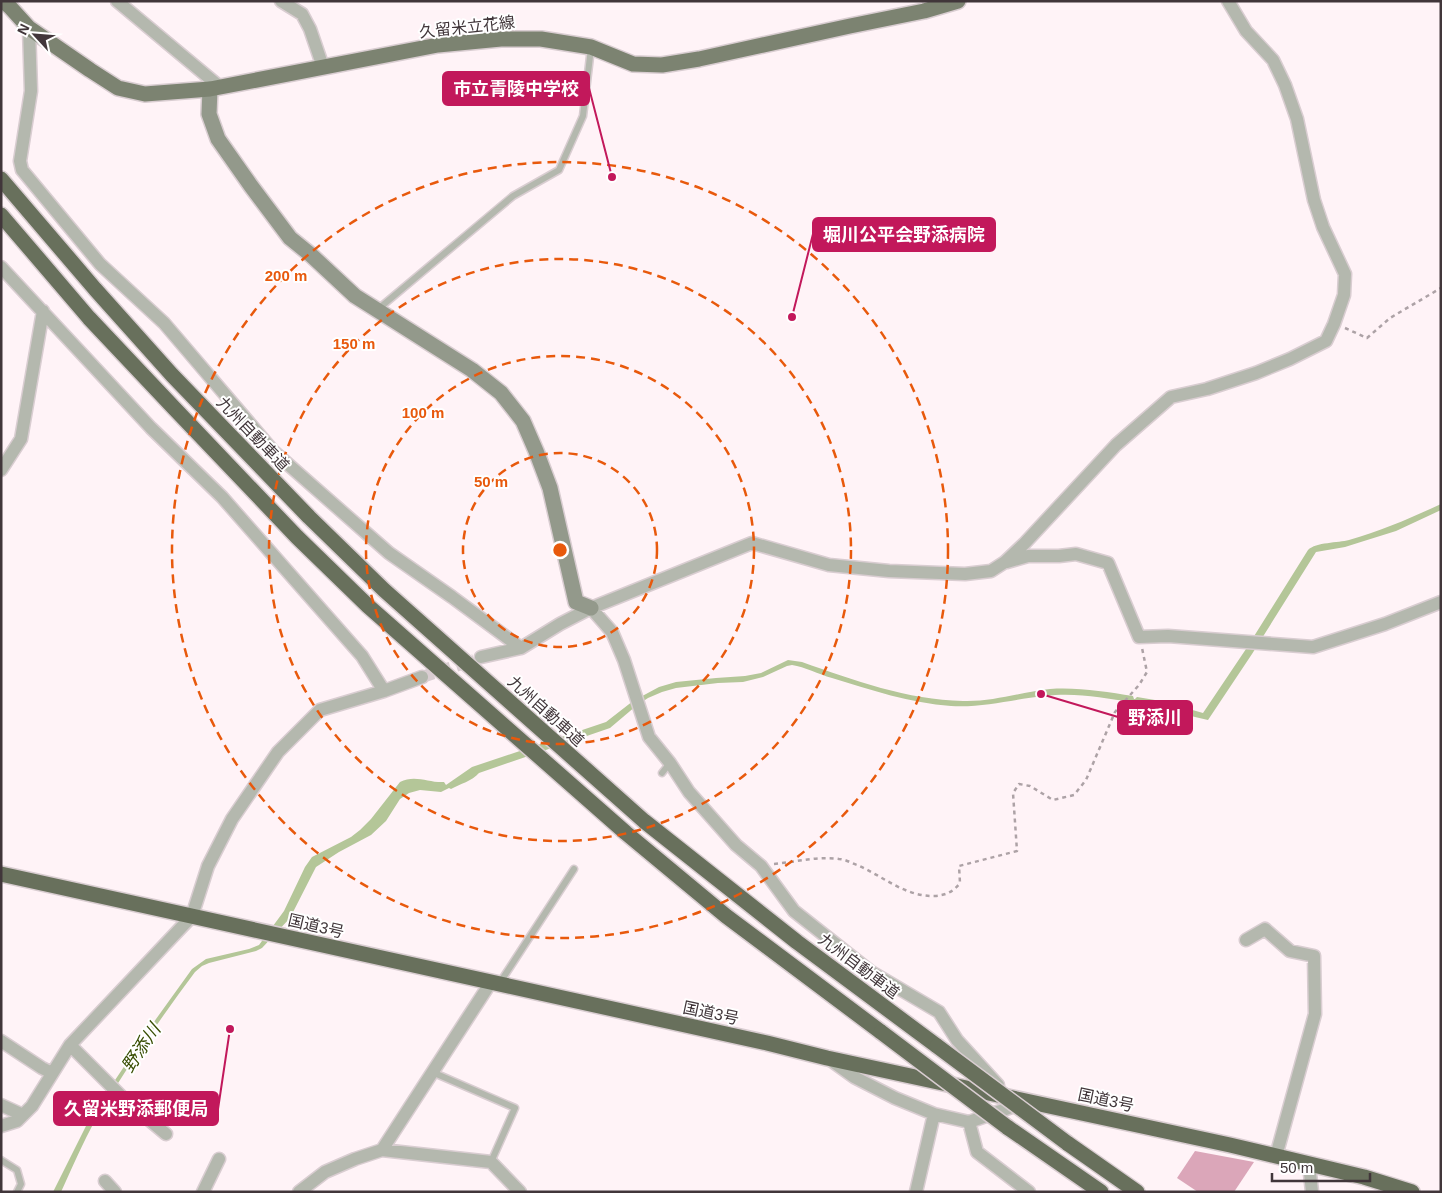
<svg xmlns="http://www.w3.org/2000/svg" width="1442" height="1193" viewBox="0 0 1442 1193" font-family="Arial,'Noto Sans JP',sans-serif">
  <rect width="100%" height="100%" fill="#fff3f7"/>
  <path fill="#b4c698" d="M1441,504V510L1396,531L1364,541L1345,547L1316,552L1252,654L1208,720L1195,717L1164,708L1135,703L1134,701L1133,702C1103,698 1075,692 1045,696C1013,699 983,708 951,706C910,703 871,690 832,678C818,674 805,667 792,665L787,666L763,677L743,682L718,683L676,688L662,692L648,698L636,706L610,728L479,773C472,781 460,784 451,789L449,788L441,792L420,790L409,793L400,799L386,821L371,835L339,852L316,867L290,918L262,948L256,951L209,963L202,966L195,972C160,1019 126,1068 96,1119C83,1142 72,1168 61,1192H53L86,1126L105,1095L156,1019L192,969L206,959L249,949L259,945L284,911L305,867L312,857L351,837L360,830L371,819L400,782C415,774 429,783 444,782L446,785L472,767L606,722L633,701L659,687L676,682L716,678L745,676L761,673L788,660L802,662C853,680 908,700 963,701C993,702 1021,692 1050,689C1078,687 1106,692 1133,696L1134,699H1135L1137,697L1161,701L1203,713L1246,649L1308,550C1316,542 1338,543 1349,540C1381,531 1411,518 1441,504Z"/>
  <path fill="#dba6b9" d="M1195,1151L1254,1162L1234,1192H1198L1177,1178Z"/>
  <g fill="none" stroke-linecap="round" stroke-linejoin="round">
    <path stroke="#d9cdd1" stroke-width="12" stroke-dasharray="12 6" stroke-linecap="butt" d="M422,677L474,660"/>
    <defs>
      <path id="lane" d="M377,310L513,196L559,170L583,116L591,48
        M662,773L670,763
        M499,984L574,869
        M432,1072L515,1108L491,1162
        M1,1160L17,1170L21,1184L17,1192"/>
      <path id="street" d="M117,1L220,87
        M281,1L302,14L310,29L323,67
        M29,28L31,91L20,161L22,170L100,264L164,323L274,452L389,553L452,597L521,648
        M1,267L151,428L222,497L362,656L384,691
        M1,470L21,439L43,311
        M1007,562L1028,556H1059L1076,554L1108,563L1139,637L1168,636L1313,647L1385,624L1441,602
        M591,608L612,632L624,660L649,737L670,763L689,792L736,845L761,866L794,911L871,972L939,1012L957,1040L998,1085
        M481,657L521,648L560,624L591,608L752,543L829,565L889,571L965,574L991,571L1005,562L1024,544L1116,445L1171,397L1207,389L1256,373L1290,359L1326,341L1334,324L1344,295L1345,274L1323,227L1314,200L1297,119L1285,85L1273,60L1246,31L1228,1
        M1246,940L1265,929L1290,951L1314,956L1315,1014L1276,1156
        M1,1041L42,1068L52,1073
        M70,1045L122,1097L166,1134
        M829,1059L854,1077L895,1098L934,1114L969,1122L1023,1103
        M1,1105L23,1115
        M969,1122L977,1152L1029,1192
        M1,1126L17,1121L32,1106L70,1045L192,916L208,866L232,819L278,752L320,710L384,691L422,677
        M382,1150L491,982
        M1309,1164L1312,1192
        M105,1181L115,1192
        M203,1192L219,1159
        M299,1192L325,1172L355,1159L382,1150L491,1162L520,1192
        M916,1192L934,1114"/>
      <path id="secondary" d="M210,89L209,114L218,139L251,186L290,238L311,255L355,296L472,370L501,393L523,421L536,451L550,488L576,602L591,608"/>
      <path id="primary" d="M3,1L10,7L29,28L90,70L118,88L145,94L210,89L438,45L501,39H541L591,47L633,64L662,65L699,59L850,26L924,11L958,1"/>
      <path id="highway" d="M1,179L95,289L172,375L309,517L384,590L644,821L797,942L937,1046
        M1,215L89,318L174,408L297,537L368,606L626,833L726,916L881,1032
        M1,874L767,1043L827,1058L1230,1145L1364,1177L1412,1192
        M1007,1127L1101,1192
        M1067,1143L1137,1192"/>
    </defs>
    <use href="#lane" stroke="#d9cdd1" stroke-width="9"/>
    <use href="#street" stroke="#d9cdd1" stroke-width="15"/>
    <use href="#secondary" stroke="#d9cdd1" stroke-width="18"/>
    <use href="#primary" stroke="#d9cdd1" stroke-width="18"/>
    <use href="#highway" stroke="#d9cdd1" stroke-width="18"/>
    <path stroke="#ada2a6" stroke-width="2.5" stroke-dasharray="4 4" stroke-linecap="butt" d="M1345,328L1367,338L1390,318L1441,288
      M774,864C796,862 817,856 839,859C845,859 851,863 857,865C883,876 905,897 935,896C946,895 953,892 960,883L959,866L1017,851L1013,793L1019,784L1030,786L1053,800L1074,795L1086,780L1115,712L1139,685L1147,672L1142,648"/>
    <use href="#lane" stroke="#b4b8ae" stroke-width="6"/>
    <use href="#street" stroke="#b4b8ae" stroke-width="12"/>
    <use href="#secondary" stroke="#93998b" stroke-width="15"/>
    <use href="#primary" stroke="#7c8371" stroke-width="15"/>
    <use href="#highway" stroke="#68705c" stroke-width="15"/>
    <defs>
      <path id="highway-bridge" d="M881,1032L1007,1127
        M937,1046L1067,1143"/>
    </defs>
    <use href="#highway-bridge" stroke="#d9cdd1" stroke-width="18" stroke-linecap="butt"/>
    <use href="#highway-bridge" stroke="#68705c" stroke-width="15"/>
  </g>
  <g fill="none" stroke="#e8590c" stroke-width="2.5" stroke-dasharray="9 6">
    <circle cx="560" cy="550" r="97"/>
    <circle cx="560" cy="550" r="194"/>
    <circle cx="560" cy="550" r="291"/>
    <circle cx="560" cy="550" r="388"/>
  </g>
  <g text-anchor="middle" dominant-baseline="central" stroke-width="4" stroke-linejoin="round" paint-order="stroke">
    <g font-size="16" fill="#41363a" stroke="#fff">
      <text transform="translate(467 27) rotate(-6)">久留米立花線</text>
      <text transform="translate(253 434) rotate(46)">九州自動車道</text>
      <text transform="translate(546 711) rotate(42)">九州自動車道</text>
      <text transform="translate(316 926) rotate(13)">国道3号</text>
      <text transform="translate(859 966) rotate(37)">九州自動車道</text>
      <text transform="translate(711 1013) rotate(12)">国道3号</text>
      <text transform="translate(1106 1100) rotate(12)">国道3号</text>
    </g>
    <g font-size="18" font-style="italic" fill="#384d03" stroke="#fff">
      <text transform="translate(141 1048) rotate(-56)">野添川</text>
    </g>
  </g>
  <circle cx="560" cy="550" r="8" fill="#e8590c" stroke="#fff" stroke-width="2.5"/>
  <g font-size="15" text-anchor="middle" font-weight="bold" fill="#e8590c" stroke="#fff" stroke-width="4" stroke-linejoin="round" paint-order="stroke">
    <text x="286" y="281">200 m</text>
    <text x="354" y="349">150 m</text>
    <text x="423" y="418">100 m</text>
    <text x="491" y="487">50 m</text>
  </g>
  <path fill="none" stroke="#c2185b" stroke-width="2" d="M612 177L589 88M792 317L813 234M1041 694L1118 717M230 1029L218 1109"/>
  <g fill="#c2185b" stroke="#fff" stroke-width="2">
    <circle cx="612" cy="177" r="5"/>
    <circle cx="792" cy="317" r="5"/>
    <circle cx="1041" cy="694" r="5"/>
    <circle cx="230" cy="1029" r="5"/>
  </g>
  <g fill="#c2185b" stroke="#c2185b" stroke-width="2">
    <rect x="443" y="72" width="146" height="33" rx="5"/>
    <rect x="813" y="218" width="182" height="33" rx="5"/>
    <rect x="1118" y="701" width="74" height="33" rx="5"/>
    <rect x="54" y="1092" width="164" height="33" rx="5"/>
  </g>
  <g font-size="18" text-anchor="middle" font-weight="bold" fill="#fff">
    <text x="516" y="95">市立青陵中学校</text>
    <text x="904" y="241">堀川公平会野添病院</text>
    <text x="1155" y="724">野添川</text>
    <text x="136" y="1115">久留米野添郵便局</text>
  </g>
  <rect width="1442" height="1193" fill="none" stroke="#41363a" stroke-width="5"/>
  <g transform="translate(35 35) rotate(296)" stroke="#ffffff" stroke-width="4" paint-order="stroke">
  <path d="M0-4L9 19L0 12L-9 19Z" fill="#41363a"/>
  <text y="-8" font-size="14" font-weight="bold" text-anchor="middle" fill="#41363a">N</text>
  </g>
  <path d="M1272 1173v8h98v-8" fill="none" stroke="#41363a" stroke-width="2.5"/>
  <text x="1280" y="1173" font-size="15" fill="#41363a" stroke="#ffffff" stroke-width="4" paint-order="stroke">50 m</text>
</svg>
